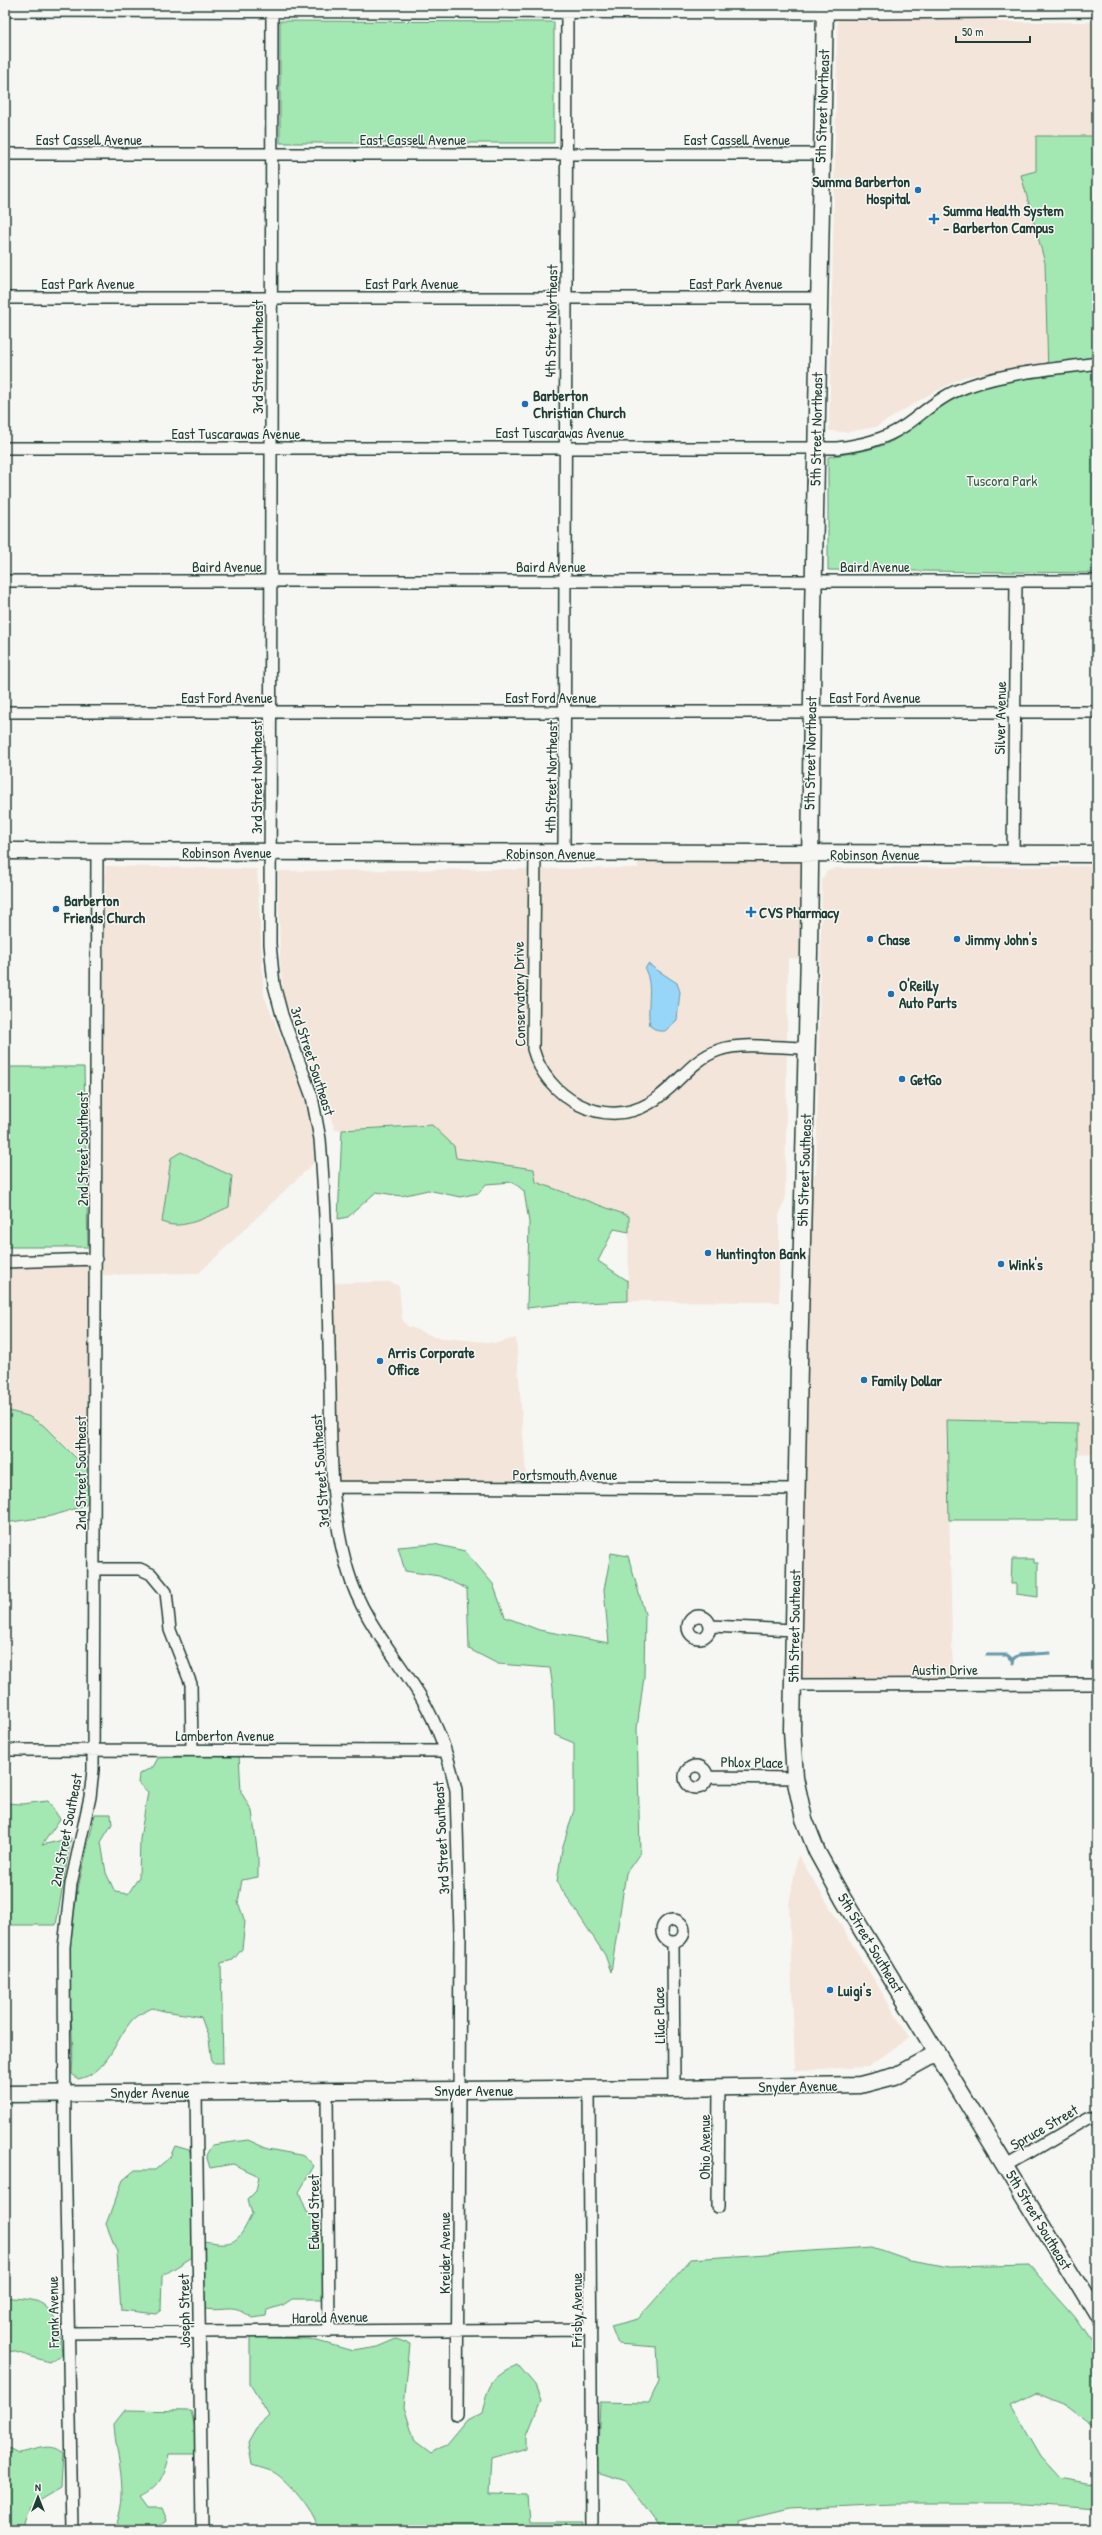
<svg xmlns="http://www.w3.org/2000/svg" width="1102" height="2535" viewBox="0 0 1102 2535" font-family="'Patrick Hand',sans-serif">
  <rect width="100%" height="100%" fill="#f6f6f2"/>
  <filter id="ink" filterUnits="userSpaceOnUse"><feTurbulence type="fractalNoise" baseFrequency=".025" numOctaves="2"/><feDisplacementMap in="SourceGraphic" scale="8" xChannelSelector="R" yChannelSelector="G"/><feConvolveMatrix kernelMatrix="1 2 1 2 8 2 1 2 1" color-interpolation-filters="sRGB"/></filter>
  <g filter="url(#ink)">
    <path fill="#f4e5da" d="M838,5H998V22H1097V136H1036V171L1021,175L1045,263L1048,362L964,377L930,394L876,427L847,432L829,431Z
      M637,854H810L809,959L788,958L785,1200L779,1216V1302L628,1301L629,1216L536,1182L534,1169L456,1158L432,1125L335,1130L307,1050L284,1001L280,960L278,871L638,868Z
      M105,866L257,869L264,995L312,1115L317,1160L199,1273L102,1275L101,1142Z
      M1097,866V1453L1077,1454V1423L947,1420L953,1684L793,1685L804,1174H816L822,879L827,871L836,868Z
      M96,1259L95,1458L77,1457L43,1425L28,1416L5,1410V1262Z
      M389,1282L399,1286L402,1319L407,1326L435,1337L496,1343L516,1338L527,1489L333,1487L326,1283Z
      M798,1855L909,2037L868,2067L795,2070L789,1904Z"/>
    <path fill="#a3e7b2" stroke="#619273" d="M280,21L554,22V143H280Z
      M1036,136H1097V573L828,570V457C849,453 883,450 900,436C917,423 934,406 953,396C977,384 1022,379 1048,374L1045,263L1021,175L1036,171Z
      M5,1067H84L88,1247H5Z
      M432,1125L454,1146L456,1158L534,1169L536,1182L629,1216V1232L614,1229L598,1261L628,1281V1301L562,1304L527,1308L529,1222L524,1191L513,1182L486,1184L479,1193L460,1197L428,1190L401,1196L376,1192L348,1217L338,1219L342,1130Z
      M181,1152L232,1176L229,1207C210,1215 182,1232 162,1222L171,1158Z
      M5,1410L28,1416L43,1425L95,1477L86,1505L52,1516L5,1523Z
      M947,1420L1077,1423V1520H949Z
      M434,1544L465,1551L493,1584L505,1617L539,1630L609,1643L604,1590L611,1553L628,1556L645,1614L644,1677L637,1728L640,1853L626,1873L611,1972L605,1955L557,1882L562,1849L574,1810V1743L555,1735L553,1688L550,1668L498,1664L469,1649L467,1589L439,1576L405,1571L398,1547Z
      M1012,1559H1034V1563H1038V1597L1016,1594V1584H1011Z
      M239,1754L241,1792L252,1811L258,1857V1877L242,1880L238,1902L245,1922L242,1949L233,1960L221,1963L223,2063H212L209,2039L201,2017C184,2013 168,2013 152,2008C147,2011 138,2014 133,2019C114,2040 109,2073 78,2079L72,2074C75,2038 68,2003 68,1967C69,1916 84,1864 95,1814H111L112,1824L101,1842L106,1873L115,1892L128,1894L139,1877L140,1838L148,1792L138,1783L139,1774L153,1767L158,1758Z
      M48,1801L60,1819L42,1845L71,1838L56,1925H5V1803L22,1804Z
      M248,2140L268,2149L305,2156L314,2166L299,2192L307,2212L323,2224L325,2299H292L283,2305L267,2310L266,2316L253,2318C231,2303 228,2312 205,2309L204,2241C236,2247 238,2242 252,2214L248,2199L256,2191L259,2176L233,2164L210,2168L206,2155L212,2145Z
      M175,2146L189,2150L194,2164L190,2185L194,2202V2256L162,2276L161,2310L156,2314L121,2310L117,2252L106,2224L123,2180L135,2170H155L170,2157Z
      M872,2247L909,2260L950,2267L1029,2265L1075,2317L1097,2350V2429L1068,2407L1036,2394L1011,2406L1040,2456L1060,2478L1097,2485V2509L1026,2504H894L789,2509L739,2521L736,2530H662L626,2482L597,2473L600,2402L649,2403L659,2381L657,2347L618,2344L611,2326L638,2319L691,2259Z
      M5,2297C15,2299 27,2298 36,2301C57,2308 60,2335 62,2354L49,2362L12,2351L5,2353Z
      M250,2337L310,2339L353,2351L377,2347L396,2339L410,2344L404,2407L415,2442L431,2454L447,2445L467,2421L482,2413C488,2385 491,2377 518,2365L535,2385L541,2400L527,2435V2448L491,2458L489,2494L527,2495L529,2522H582L581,2530H318C316,2514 291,2485 278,2475C272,2470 260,2468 252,2465L248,2442L256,2428L269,2416L250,2384Z
      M125,2410L191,2411L198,2440L197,2454H169C164,2476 160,2487 140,2497L148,2508H161L166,2520L153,2530H114C131,2495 116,2460 114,2424Z
      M5,2446L18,2453C33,2451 52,2441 63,2453L61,2488L29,2507L21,2530H5Z"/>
    <path fill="#97d6f9" stroke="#6799aa" d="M648,964L677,983L680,992L677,1020L665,1031H658L650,1026C646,1006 654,987 645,969Z"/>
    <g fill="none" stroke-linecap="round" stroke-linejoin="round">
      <path stroke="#6799aa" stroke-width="3" d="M987,1655H1007L1013,1660
        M1013,1663L1014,1658L1019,1655L1050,1653"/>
      <defs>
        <path id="minor" d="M272,5L270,944L274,985L282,1015L312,1097L320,1139C327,1221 328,1305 330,1388C331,1449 330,1512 348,1571C361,1616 389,1648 414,1686C435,1717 448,1753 456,1790L460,1933L457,2415
          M5,11L875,13L1097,11
          M5,154H821
          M5,298H819
          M5,448H837C862,445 884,440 906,425C922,414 937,399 956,391C1000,372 1050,370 1097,363
          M5,581H1097
          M5,712H1097
          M535,853L533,1049C546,1097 603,1131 650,1103C676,1088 690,1060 719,1050C743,1042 782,1048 807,1048
          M564,853L567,5
          M1013,855L1016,581
          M5,1262L96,1259
          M333,1487L796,1489
          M94,1569H140L151,1574L166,1592L170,1630L191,1684L192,1750
          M688 1627a11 11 0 1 1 22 0a11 11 0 1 1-22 0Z
          M711,1626L794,1630
          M793,1685L1097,1684
          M5,1750L445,1751
          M685 1777a11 11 0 1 1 22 0a11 11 0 1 1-22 0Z
          M708,1777L795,1778
          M662 1931a11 11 0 1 1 22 0a11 11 0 1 1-22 0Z
          M673,1942L674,2088
          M589,2089L592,2530
          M327,2091L329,2332
          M196,2092L202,2530
          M1006,2166L1088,2118H1097
          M718,2207L719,2088
          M69,2333L591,2329
          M72,2530L65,2139L64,1947L71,1884L90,1797L93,1770L97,851"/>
        <path id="secondary" d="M825,5L813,615L809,952L799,1364L792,1730L795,1778L804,1819L817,1852L843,1899L1097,2316
          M5,851L1097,854
          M5,2094L674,2088L860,2085L895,2076L937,2053"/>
      </defs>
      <use href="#minor" stroke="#1f3d34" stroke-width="14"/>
      <use href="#secondary" stroke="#1f3d34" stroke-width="19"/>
      <use href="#minor" stroke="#f6f6f2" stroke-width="11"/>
      <use href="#secondary" stroke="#f6f6f2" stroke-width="16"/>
    </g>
  </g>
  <g fill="#1f6fb2" stroke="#f6f6f2" stroke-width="1.5">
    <circle cx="918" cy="190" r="4"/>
    <path d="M932 213h4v4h4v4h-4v4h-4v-4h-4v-4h4z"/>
    <circle cx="525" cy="404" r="4"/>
    <circle cx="56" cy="909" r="4"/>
    <path d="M749 906h4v4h4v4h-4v4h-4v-4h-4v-4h4z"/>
    <circle cx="870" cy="939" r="4"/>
    <circle cx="957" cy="939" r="4"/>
    <circle cx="891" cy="994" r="4"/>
    <circle cx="902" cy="1079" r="4"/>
    <circle cx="708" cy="1253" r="4"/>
    <circle cx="1001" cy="1264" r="4"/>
    <circle cx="380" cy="1361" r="4"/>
    <circle cx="864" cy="1380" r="4"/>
    <circle cx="830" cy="1990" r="4"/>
  </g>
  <g text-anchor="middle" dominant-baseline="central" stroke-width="3" stroke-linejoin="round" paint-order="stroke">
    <g font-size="15" fill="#1f3d34" stroke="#f6f6f2">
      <text transform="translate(822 106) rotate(-88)">5th Street Northeast</text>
      <text x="89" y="139">East Cassell Avenue</text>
      <text x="413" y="139">East Cassell Avenue</text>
      <text x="737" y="139">East Cassell Avenue</text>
      <text x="88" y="283">East Park Avenue</text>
      <text x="412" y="283">East Park Avenue</text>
      <text x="736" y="283">East Park Avenue</text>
      <text transform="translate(551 321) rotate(-89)">4th Street Northeast</text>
      <text transform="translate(257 357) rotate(-90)">3rd Street Northeast</text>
      <text transform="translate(816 429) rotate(-89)">5th Street Northeast</text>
      <text x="560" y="432">East Tuscarawas Avenue</text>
      <text x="236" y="433">East Tuscarawas Avenue</text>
      <text x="227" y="566">Baird Avenue</text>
      <text x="551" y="566">Baird Avenue</text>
      <text x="875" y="566">Baird Avenue</text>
      <text x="227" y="697">East Ford Avenue</text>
      <text x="551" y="697">East Ford Avenue</text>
      <text x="875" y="697">East Ford Avenue</text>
      <text transform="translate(1000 718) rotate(-89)">Silver Avenue</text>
      <text transform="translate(810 753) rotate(-89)">5th Street Northeast</text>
      <text transform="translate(256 777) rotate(-90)">3rd Street Northeast</text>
      <text transform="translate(551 777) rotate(-89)">4th Street Northeast</text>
      <text x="227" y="852">Robinson Avenue</text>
      <text x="551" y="853">Robinson Avenue</text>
      <text x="875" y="854">Robinson Avenue</text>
      <text transform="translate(519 994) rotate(-91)">Conservatory Drive</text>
      <text transform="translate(313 1061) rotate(72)">3rd Street Southeast</text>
      <text transform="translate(82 1149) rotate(-90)">2nd Street Southeast</text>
      <text transform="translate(804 1170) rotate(-88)">5th Street Southeast</text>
      <text transform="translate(320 1471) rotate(-94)">3rd Street Southeast</text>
      <text transform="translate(80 1473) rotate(-90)">2nd Street Southeast</text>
      <text x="565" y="1474">Portsmouth Avenue</text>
      <text transform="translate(794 1626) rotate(-89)">5th Street Southeast</text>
      <text x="945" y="1669">Austin Drive</text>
      <text x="225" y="1735">Lamberton Avenue</text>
      <text transform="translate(752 1762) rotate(1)">Phlox Place</text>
      <text transform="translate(66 1830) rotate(-79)">2nd Street Southeast</text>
      <text transform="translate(441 1838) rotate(-93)">3rd Street Southeast</text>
      <text transform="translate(871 1943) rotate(59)">5th Street Southeast</text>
      <text transform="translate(659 2015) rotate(-91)">Lilac Place</text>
      <text transform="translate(798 2086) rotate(-1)">Snyder Avenue</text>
      <text x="474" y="2090">Snyder Avenue</text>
      <text x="150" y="2092">Snyder Avenue</text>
      <text transform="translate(1044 2127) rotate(-30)">Spruce Street</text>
      <text transform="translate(704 2147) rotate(-90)">Ohio Avenue</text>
      <text transform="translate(313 2212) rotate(-90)">Edward Street</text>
      <text transform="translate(1039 2220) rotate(59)">5th Street Southeast</text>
      <text transform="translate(444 2253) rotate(-90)">Kreider Avenue</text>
      <text transform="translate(576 2310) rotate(-90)">Frisby Avenue</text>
      <text transform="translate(184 2311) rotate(-91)">Joseph Street</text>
      <text transform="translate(53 2312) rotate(-91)">Frank Avenue</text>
      <text transform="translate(330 2317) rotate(-1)">Harold Avenue</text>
    </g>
    <g font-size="15" font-weight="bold" fill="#1f3d34" stroke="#f6f6f2" text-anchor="start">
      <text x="910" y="181" text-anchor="end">Summa Barberton<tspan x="910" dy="17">Hospital</tspan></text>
      <text x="943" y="210">Summa Health System<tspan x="943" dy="17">– Barberton Campus</tspan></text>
      <text x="533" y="395">Barberton<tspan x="533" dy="17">Christian Church</tspan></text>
      <text x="64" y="900">Barberton<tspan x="64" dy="17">Friends Church</tspan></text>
      <text x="759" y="912">CVS Pharmacy</text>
      <text x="878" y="939">Chase</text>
      <text x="965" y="939">Jimmy John's</text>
      <text x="899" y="985">O'Reilly<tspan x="899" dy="17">Auto Parts</tspan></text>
      <text x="910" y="1079">GetGo</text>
      <text x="716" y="1253">Huntington Bank</text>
      <text x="1009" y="1264">Wink's</text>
      <text x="388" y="1352">Arris Corporate<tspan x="388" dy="17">Office</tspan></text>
      <text x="872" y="1380">Family Dollar</text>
      <text x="838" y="1990">Luigi's</text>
    </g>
    <g font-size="15" fill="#395f4d" stroke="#f6f6f2">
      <text x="1002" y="480">Tuscora Park</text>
    </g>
  </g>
  <rect width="1102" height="2535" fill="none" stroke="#f6f6f2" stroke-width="20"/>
  <rect x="10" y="10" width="1082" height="2515" fill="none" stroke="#1f3d34" stroke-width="1.5" filter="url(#ink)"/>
  <g transform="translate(38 2497)" stroke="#f6f6f2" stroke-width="3" paint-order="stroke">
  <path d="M0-3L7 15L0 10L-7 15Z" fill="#1f3d34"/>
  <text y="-6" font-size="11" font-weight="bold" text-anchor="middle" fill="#1f3d34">N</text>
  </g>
  <path d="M956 36v6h74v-6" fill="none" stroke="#1f3d34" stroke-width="2"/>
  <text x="962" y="36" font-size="12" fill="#1f3d34" stroke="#f6f6f2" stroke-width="3" paint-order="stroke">50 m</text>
</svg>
